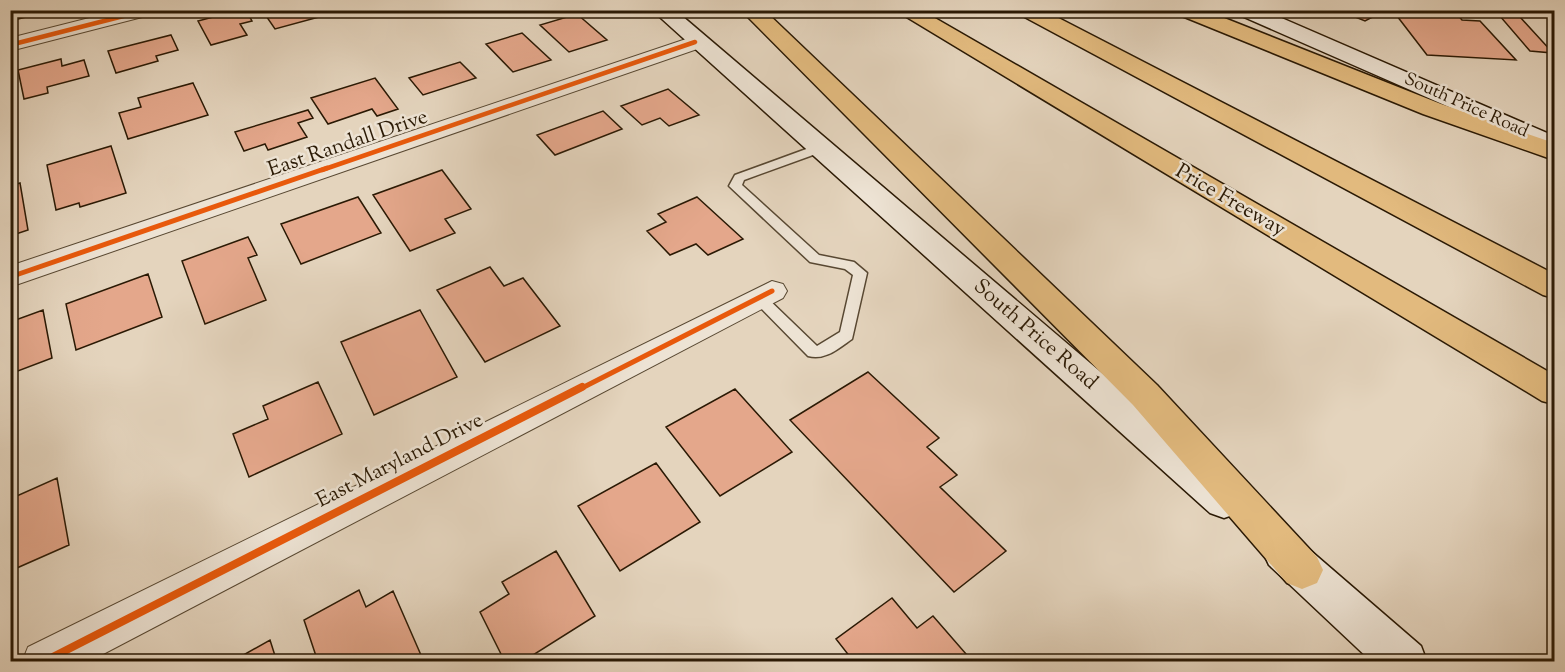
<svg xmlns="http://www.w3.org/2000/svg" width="1565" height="672" viewBox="0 0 1565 672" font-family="'Sorts Mill Goudy',serif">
  <rect width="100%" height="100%" fill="#e4d4bd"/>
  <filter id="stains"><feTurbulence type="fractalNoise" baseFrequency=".00333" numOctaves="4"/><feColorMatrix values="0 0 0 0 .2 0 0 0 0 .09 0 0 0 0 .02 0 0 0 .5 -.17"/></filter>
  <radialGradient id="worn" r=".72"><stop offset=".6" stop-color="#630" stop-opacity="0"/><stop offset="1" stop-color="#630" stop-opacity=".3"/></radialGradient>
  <path fill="#e4a78b" stroke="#2a1904" stroke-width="1.5" d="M10,10H54L10,21Z
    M262,10H328L330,14L275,29Z
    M1338,10H1386L1365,21Z
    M1417,11L1457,14L1462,20L1480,21L1516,60L1427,55L1397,16L1422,17Z
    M232,12L236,17L248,14L252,21L240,24L247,35L211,45L198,21Z
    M577,14L607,40L569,52L540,25Z
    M1499,15L1520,17L1553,53L1530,51Z
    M522,33L551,60L513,72L486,44Z
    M171,35L178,50L156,56L158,61L116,73L108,51Z
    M61,59L62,66L84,60L89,76L47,87L48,93L24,99L18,70Z
    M460,62L476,78L423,95L409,78Z
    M375,78L398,109L377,116L372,109L328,124L311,98Z
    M193,83L208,115L128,139L119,113L141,107L138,98Z
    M668,89L699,115L669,126L660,118L642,125L621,106Z
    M308,110L313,118L298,123L307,137L268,150L265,144L244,151L235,132Z
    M603,111L622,129L555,155L537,135Z
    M111,146L126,193L80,207L79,203L56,210L47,165Z
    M442,170L471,209L445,219L455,233L410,251L373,195Z
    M20,183L28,230L10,236V186Z
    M358,197L381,233L301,264L281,224Z
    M697,197L743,239L708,255L696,244L670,255L647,231L666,222L658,214Z
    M248,237L257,255L248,258L266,300L205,324L182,261Z
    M490,267L504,286L523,278L560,326L485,362L437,290Z
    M148,274L162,317L76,350L66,304Z
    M43,310L52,358L10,374V322Z
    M420,310L457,377L374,415L341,342Z
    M868,372L939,438L927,447L957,475L940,487L1006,551L954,592L790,420Z
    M318,382L342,434L249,477L233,434L268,419L263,406Z
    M735,389L792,452L720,496L666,427Z
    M656,463L700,522L620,571L578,506Z
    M57,478L69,545L10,571V499Z
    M556,551L595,616L522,662H505L480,612L509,594L502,582Z
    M359,590L366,607L393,591L424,662H318L304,620Z
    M892,598L917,628L933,616L973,662H854L836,639Z
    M270,640L277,662H231Z"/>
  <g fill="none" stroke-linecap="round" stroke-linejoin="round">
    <defs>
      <path id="lane" d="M820,144L824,145V151L744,180L742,185L819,255L854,262L867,273L852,339C839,348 825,361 808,356L751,298L753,294H763L817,346L840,332L853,275L845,269L810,262L729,186L735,175Z"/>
      <path id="street" d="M121,10H157L154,14L10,51V38Z
        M695,36L703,37L706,42L703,47L10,287V266Z
        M772,281L783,284L787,291L783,298L88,662H22L28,647Z"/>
      <path id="secondary" d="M652,10H675L1238,489L1243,501L1238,513L1224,518L1210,513Z
        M1234,10H1263L1554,136V153L1237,14Z
        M1283,534L1297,539L1421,646L1427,662H1372L1269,565L1263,552L1269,539Z"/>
      <path id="highway" d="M741,10H764L1157,385L1317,557L1323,570L1317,583L1302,589L1287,583L1133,405Z
        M895,10H921L1554,375V404L1542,401Z
        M1016,10H1043L1554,274V298L1543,295L1019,14Z
        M1174,10H1204L1441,104L1554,143V160L1423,114L1177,14Z"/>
    </defs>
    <use href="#lane" stroke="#584832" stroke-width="3"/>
    <use href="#street" stroke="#584832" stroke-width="2"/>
    <use href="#secondary" stroke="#2a1904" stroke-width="3"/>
    <use href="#highway" stroke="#2a1904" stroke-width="3"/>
    <use href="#lane" fill="#ede3d4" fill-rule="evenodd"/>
    <use href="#street" fill="#ede3d4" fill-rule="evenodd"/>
    <use href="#secondary" fill="#ede3d4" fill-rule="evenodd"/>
    <use href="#highway" fill="#e2ba7e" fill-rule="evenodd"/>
    <defs>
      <path id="cycleway-far2" d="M10,45L147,10
        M322,170L695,42"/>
      <path id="cycleway-far1" d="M10,277L327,168
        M580,389L772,291"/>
      <path id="cycleway" d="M43,662L582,387"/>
    </defs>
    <use href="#cycleway-far2" stroke="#ede3d4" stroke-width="8"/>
    <use href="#cycleway-far1" stroke="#ede3d4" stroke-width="9"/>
    <use href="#cycleway" stroke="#ede3d4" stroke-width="11"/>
    <use href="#cycleway-far2" stroke="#e8590c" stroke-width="4.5"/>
    <use href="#cycleway-far1" stroke="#e8590c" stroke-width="5"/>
    <use href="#cycleway" stroke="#e8590c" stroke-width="8"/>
  </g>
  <g text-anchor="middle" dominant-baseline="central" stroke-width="5" stroke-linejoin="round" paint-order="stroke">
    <g font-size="18" fill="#2a1904" stroke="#ede3d4">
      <text transform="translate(1466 106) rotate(24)">South Price Road</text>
    </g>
    <g font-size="21" fill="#2a1904" stroke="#ede3d4">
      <text transform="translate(348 144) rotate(-19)">East Randall Drive</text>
      <text transform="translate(1230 201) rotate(30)">Price Freeway</text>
      <text transform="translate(1035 335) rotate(41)">South Price Road</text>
      <text transform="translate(400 461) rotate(-27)">East Maryland Drive</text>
    </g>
  </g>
  <rect width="1565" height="672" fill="none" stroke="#e4d4bd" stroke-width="36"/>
  <rect x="12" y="12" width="1541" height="648" fill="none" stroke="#2a1904" stroke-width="3"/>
  <rect x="18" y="18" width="1529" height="636" fill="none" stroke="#2a1904" stroke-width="1.5"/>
  <rect width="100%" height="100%" filter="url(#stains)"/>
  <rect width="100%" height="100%" fill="url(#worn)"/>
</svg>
